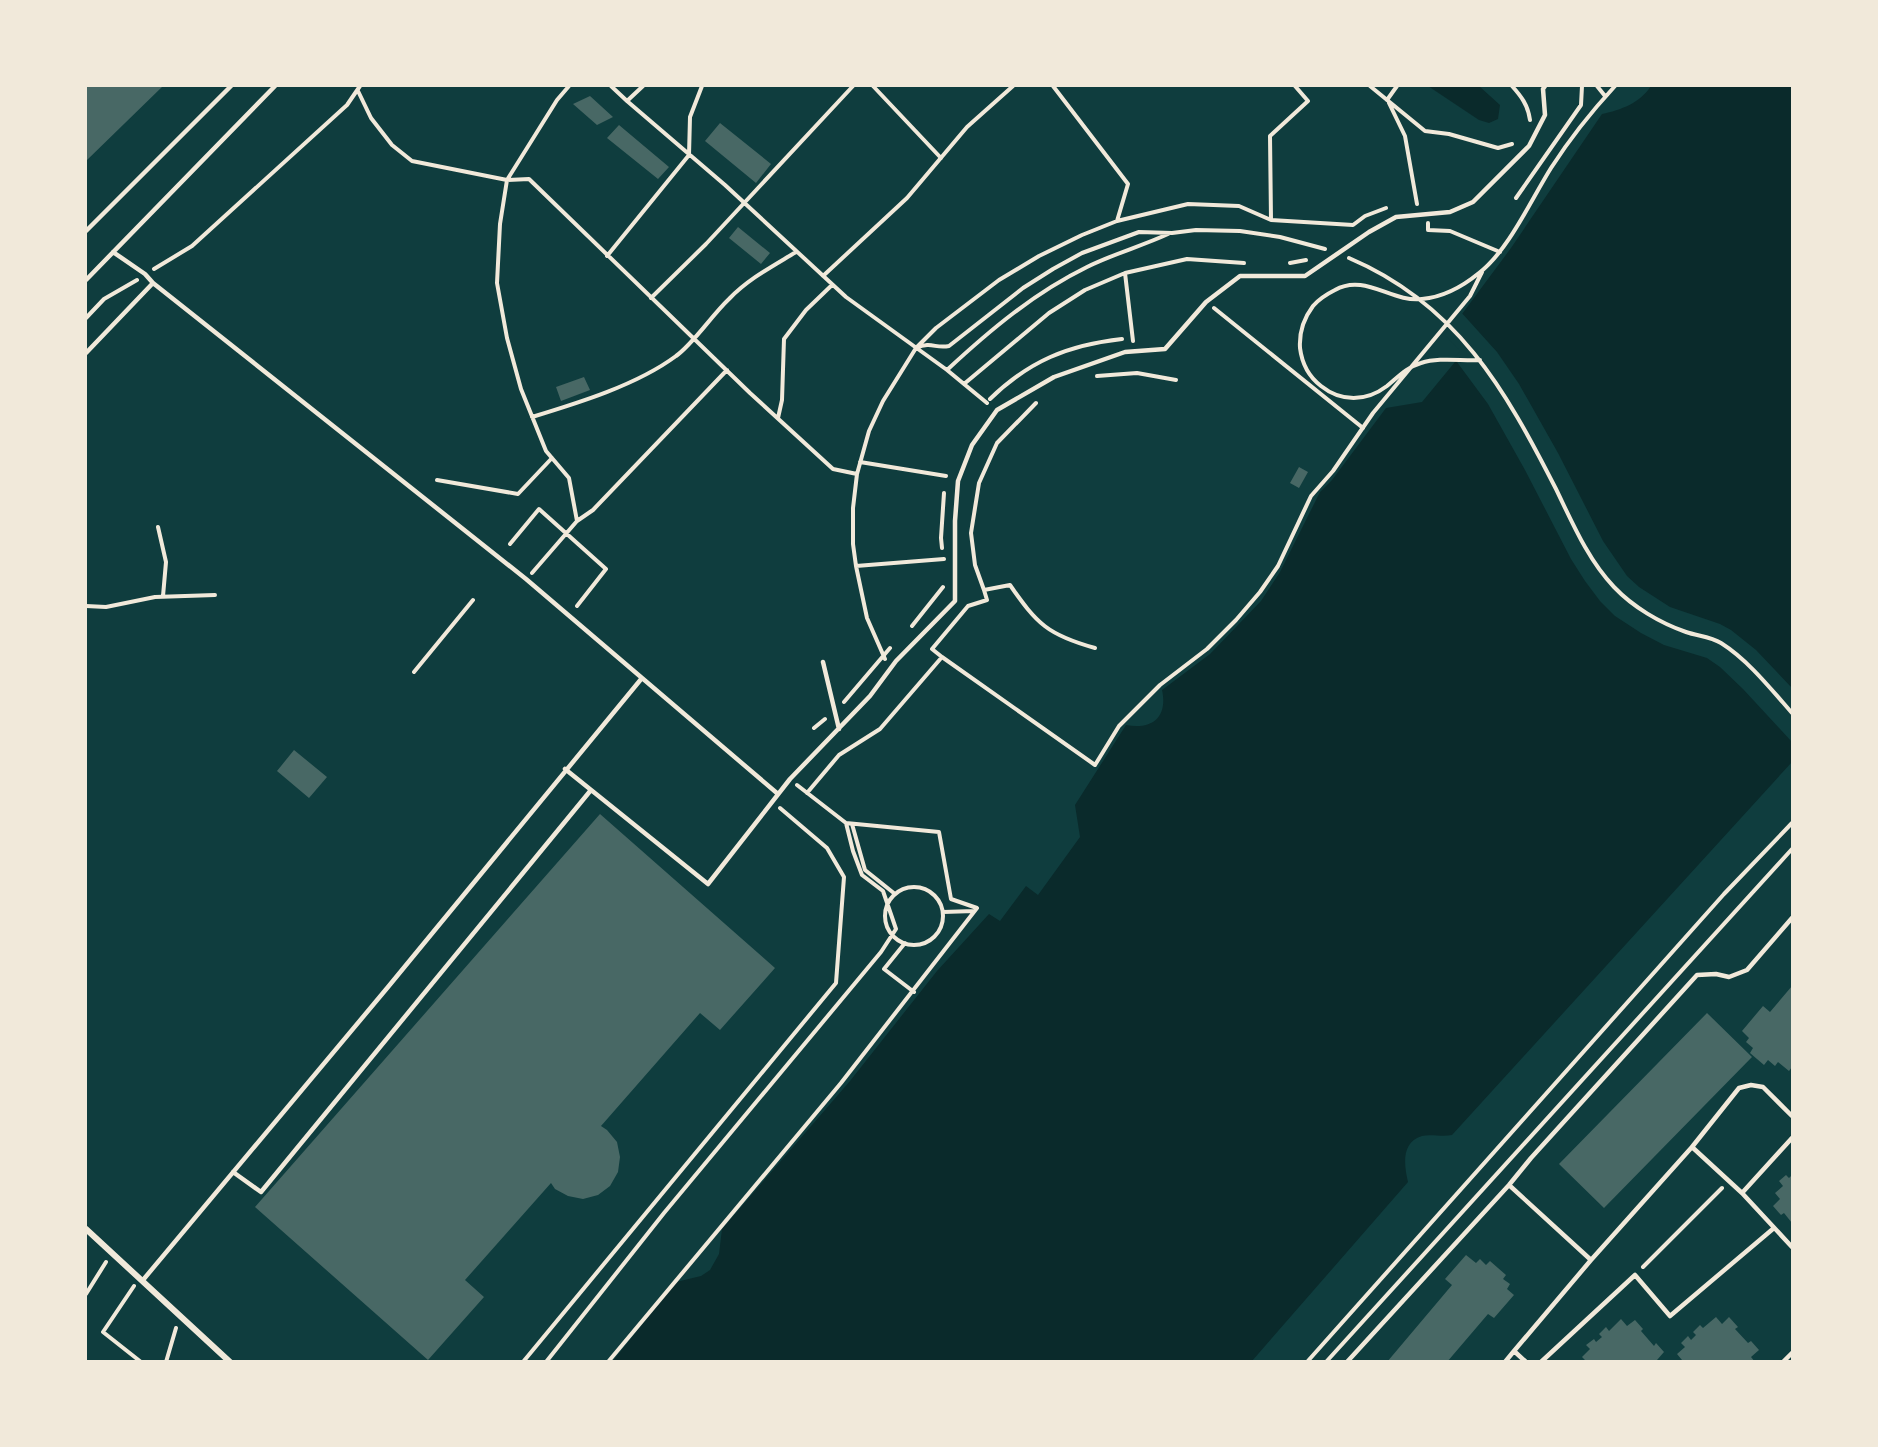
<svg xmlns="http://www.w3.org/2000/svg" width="1878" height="1447" viewBox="0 0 1878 1447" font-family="Helvetica,sans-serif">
  <rect width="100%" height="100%" fill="#0f3d3e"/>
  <path fill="#0a2a2b" d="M1428,86H1479L1500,105L1498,119L1489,123L1479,120Z
    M1651,86H1792V762L1452,1135C1443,1137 1430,1134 1422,1136C1401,1142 1404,1165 1408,1182L1252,1361L612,1362L676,1282L701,1276L710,1270L719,1254L722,1229L850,1081L937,971L989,914L1000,921L1026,886L1038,895L1080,837L1075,805L1126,725C1152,730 1168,717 1162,690L1210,654L1261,601L1280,572L1320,492L1332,480L1386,408L1422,402L1464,351L1462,314L1511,248L1602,114C1621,110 1640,103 1651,86Z"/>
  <path fill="#0f3d3e" d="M1460,311L1497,352L1519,384L1558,453L1603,541L1627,576L1639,587L1670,607L1720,624L1731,630L1756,650L1792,688V742L1743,689L1720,667L1707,658L1664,645L1641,633L1615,616L1600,601L1585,581L1571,559L1525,470L1488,404L1454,358L1460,351L1445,335Z"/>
  <path fill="#486865" d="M86,86H163L86,161Z
    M590,96L613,117L597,125L573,104Z
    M720,123L771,164L756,183L705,141Z
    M619,125L669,167L658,179L607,138Z
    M738,227L770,253L761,264L729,238Z
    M584,377L590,390L561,401L556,387Z
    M1299,467L1308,472L1299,488L1290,483Z
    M294,750L327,777L309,798L277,771Z
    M600,814L775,968L720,1030L700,1013L601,1126L607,1130L617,1142L620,1157L618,1172L610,1186L598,1195L583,1199L568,1196L555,1189L551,1183L465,1280L484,1297L428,1360L255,1207Z
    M1792,986V1067L1789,1071L1778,1062L1775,1066L1768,1060L1764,1065L1750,1053L1753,1048L1746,1042L1749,1038L1742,1031L1763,1006L1770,1012Z
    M1707,1013L1752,1057L1604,1208L1559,1164Z
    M1786,1175L1789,1178L1792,1175V1223L1784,1213L1781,1215L1773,1206L1780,1199L1775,1193L1783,1186L1779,1181Z
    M1466,1255L1476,1263L1480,1259L1486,1265L1490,1261L1506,1275L1503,1279L1510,1284L1507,1289L1514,1295L1494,1318L1488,1314L1447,1362H1387L1452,1285L1445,1279Z
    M1716,1317L1722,1324L1729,1317L1738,1327L1735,1329L1748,1343L1751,1341L1759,1350L1751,1357L1755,1362H1680L1682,1360L1677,1354L1685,1347L1681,1343L1688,1336L1691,1340L1696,1335L1693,1332L1700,1325L1703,1328Z
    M1621,1319L1627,1326L1635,1320L1643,1329L1641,1331L1654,1346L1656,1343L1664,1352L1657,1360L1658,1362H1587L1582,1357L1590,1349L1586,1345L1594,1339L1596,1342L1602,1337L1599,1334L1606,1327L1609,1331Z"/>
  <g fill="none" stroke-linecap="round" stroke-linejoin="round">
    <path stroke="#f1e9da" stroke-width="4" d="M569,86L557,100L507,180L500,224L497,283L507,338L521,389L546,451L569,478L577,521L593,510L727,370
      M611,86L627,101L643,86
      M873,86L941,158
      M1053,86L1128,184L1117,221
      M1370,86L1425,131L1449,134L1498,148L1512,144
      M1512,86C1521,96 1528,105 1530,120
      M1597,86L1605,96
      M358,91L371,118L392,145L412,161L507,180L529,179L750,393L833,469L857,474
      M1387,100L1397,86
      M627,101L725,185L846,297L947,370L987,403
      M1389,103L1405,136L1417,204
      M1516,198L1581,105L1582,86
      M1271,220L1270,136L1308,101L1295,86
      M1428,223V230L1450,231L1500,252
      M607,256L689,155L690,117L702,86
      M1349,258C1457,304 1505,389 1556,489C1572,522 1588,560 1614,587C1633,607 1660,623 1686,632C1698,636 1711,637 1721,643C1748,660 1771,689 1792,713
      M1290,263L1306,260
      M154,269L192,246L347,105L360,86
      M1125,273L1133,341
      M823,276L907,198L967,127L1013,86
      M651,298L706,244L853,86
      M1214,308L1363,428
      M86,318L104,299L137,280
      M916,348C932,341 935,349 949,346L1023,288L1053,269L1082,253L1139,232L1172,233L1196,230L1240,231L1280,237L1325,249
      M1480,360C1461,361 1439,357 1421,363C1407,367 1398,377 1387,386C1366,402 1341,402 1321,386C1308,376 1302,364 1300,348C1299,332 1304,318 1313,306C1319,299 1327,294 1335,290C1365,273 1392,303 1422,299C1444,297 1462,287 1479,273C1508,251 1531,200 1551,168C1569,140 1592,111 1615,86
      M947,370C990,330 1034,293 1087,267C1113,254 1142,246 1168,234
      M1097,376L1137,373L1176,380
      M964,384L1049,313L1085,290L1125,273L1187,259L1244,263
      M990,399C1029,361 1068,345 1122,339
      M532,417C578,403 637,385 676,356C693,344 712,315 729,299C748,279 773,266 796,252
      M778,418L782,400L784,339L806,310L832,285
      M860,462L946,476
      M437,480L518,494L552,458
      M158,527L166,562L163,596
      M510,544L539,509L606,569L577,606
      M942,548L941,538L944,493
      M856,566L944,559
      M532,573L577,521
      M984,590L975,565L971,533L979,483L997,443L1036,403
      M86,606L106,607L155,597L215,595
      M912,626L943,587
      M942,657L932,649L968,606L987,600L984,590L1010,585C1037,624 1048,635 1095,648
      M885,659L867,618L856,566L853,544V508L857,474L869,431L883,401L916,348L936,328L999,280L1039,256L1082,235L1117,221L1188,204L1239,206L1271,220L1353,225L1365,216L1386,208
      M414,672L473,600
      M844,702L890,648
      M814,728L825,719
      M807,793L839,755L880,729L942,657L1095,765L1119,726L1160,685L1207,649L1236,620L1260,592L1278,566L1311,496L1333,471L1373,413L1470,296L1482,272
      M852,824L865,870L895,894
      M885 916a29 29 0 1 1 58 0a29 29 0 1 1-58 0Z
      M943,912L974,911
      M905,943L884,969L914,992
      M1643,1267L1722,1188
      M134,1286L103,1332L141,1362
      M86,1294L106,1262
      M166,1362L176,1328
      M523,1362L836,983L844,877L827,848L780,808
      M546,1362L664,1213L881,952L896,929L883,891L862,875L853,851L846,823
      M608,1362L841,1083L977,908L951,899L939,832L846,823L797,785
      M1307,1362L1724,894L1792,823
      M1326,1362L1792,849"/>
    <path stroke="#f1e9da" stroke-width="4.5" d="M86,231L231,86
      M113,252L145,274L153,283L526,579L778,794
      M86,280L275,86
      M86,353L153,283
      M823,662L839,729
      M565,769L708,884L790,779L870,696L896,661L955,601V521L958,481L972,445L997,410L1054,377L1125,352L1165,349L1206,302L1240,276H1305L1369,232L1396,217L1450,212L1473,202L1529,146L1545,115L1543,89L1545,86
      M1792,1138L1742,1193L1792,1247
      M1692,1147L1739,1088L1751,1085L1763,1087L1792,1116
      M233,1172L261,1192L591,790
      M1509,1185L1591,1260
      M143,1280L388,987L642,678
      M1347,1362L1509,1185L1531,1158L1697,975L1716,974L1729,977L1747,970L1792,918
      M1505,1362L1514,1351
      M1526,1362L1514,1351L1591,1260L1692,1147L1742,1193
      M1541,1362L1635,1275L1670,1316L1774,1228
      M1783,1362L1792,1353"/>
    <path stroke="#f1e9da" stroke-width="6" d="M86,1229L230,1362"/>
  </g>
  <rect width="1878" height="1447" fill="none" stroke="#f1e9da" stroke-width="174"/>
</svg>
